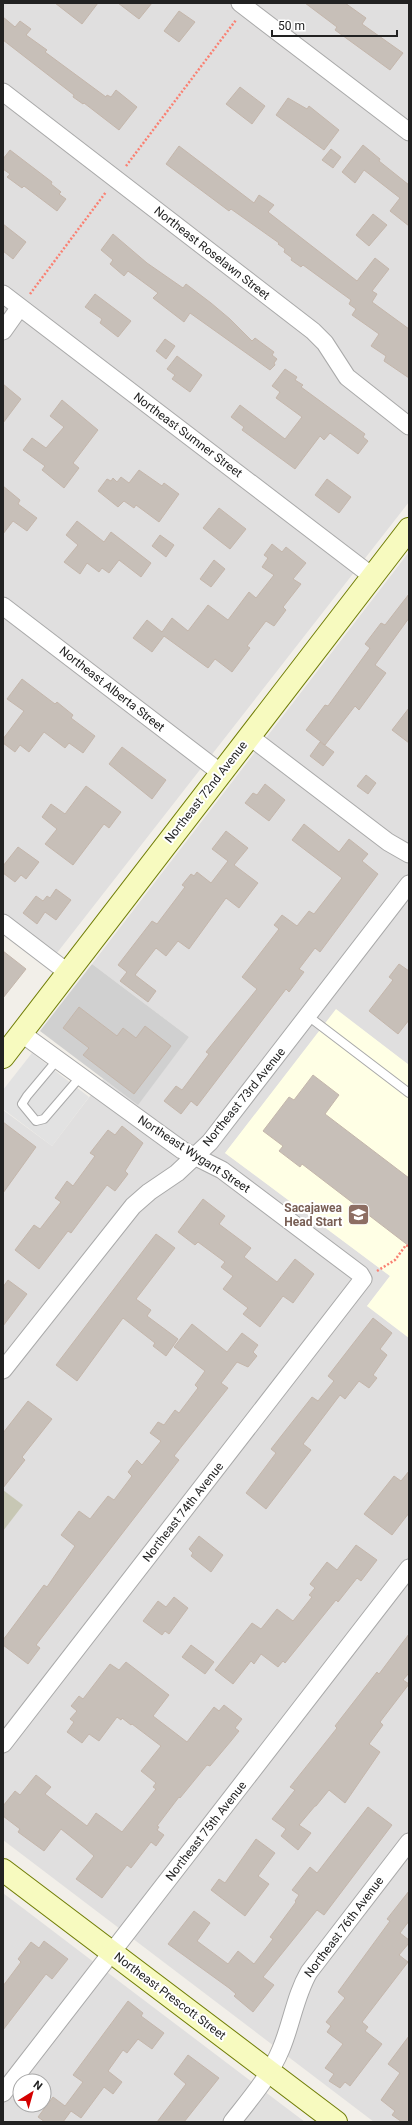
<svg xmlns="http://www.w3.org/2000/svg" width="412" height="2125" viewBox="0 0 412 2125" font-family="Roboto,sans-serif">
  <rect width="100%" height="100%" fill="#f2efe9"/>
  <path fill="#e0dfdf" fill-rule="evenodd" d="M3,3H409V502L53,958L3,920Z
    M409,552V1065L336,1010L225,1153L390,1276L367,1306L409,1338V2122H374L3,1840V1110L52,1146L103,1079L138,1104L189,1037L92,964Z
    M3,1893L120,1982L305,2122H3ZM20,2081H44V2105H20Z"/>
  <path fill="#ffffe5" d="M336,1009L409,1065V1338L367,1306L390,1276L225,1153Z"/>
  <path fill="#d0d0d0" d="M92,964L189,1037L138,1105L40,1031Z"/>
  <path fill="#c7c7b4" d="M3,1490L23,1505L3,1531Z"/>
  <path fill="#e2e2e2" d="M32,1053L89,1097L52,1146L3,1109V1090Z"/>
  <path fill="#c7bfb8" stroke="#c4b6ab" d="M55,3H98L82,24Z
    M118,3H152L139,19Z
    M305,3H345L366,18L362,24L403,53L390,70L335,30L337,27Z
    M179,11L195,22L179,42L164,31Z
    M3,17L15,27L20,21L31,29L26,35L47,50L45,52L106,97L107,95L111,97L116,90L137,107L119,130L84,103L83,104L73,97L74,95L3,40Z
    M240,87L265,106L252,124L226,104Z
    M288,98L307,109L309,106L339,130L324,150L276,115Z
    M363,145L380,159L379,161L409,185V226L390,211L400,198L364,170L355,183L342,172Z
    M179,146L254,203L259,195L274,205L268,212L357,281L375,258L389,269L372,291L377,294L372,302L409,329V378L384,361L386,356L371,346L379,334L352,315L356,309L349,304L351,300L303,265L301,267L291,260L292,258L284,252L285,249L278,244L279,243L231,209L229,211L166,164Z
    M331,149L341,157L333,168L322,160Z
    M10,150L52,182L51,184L61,192L59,194L66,199L57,211L24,186L22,188L7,177L10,174L3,169V159Z
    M373,214L387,225L369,246L356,235Z
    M3,224L26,242L13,259L3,251Z
    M113,234L147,263L183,288L186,284L211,303L230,319L252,341L255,338L274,352L272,355L277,359L274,363L275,365L270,370L190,313L184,322L153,298L158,293L128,271L124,276L110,264L113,260L101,250Z
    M95,294L131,321L118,337L100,323L102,319L85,307Z
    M165,339L175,346L166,359L156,351Z
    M177,356L202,375L190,392L172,379L175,375L167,369Z
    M285,369L297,377L295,380L303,385L301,387L365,434L363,437L368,441L358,454L330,433L324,440L320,436L295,469L242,430L244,427L231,417L240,405L285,439L302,417L276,398L280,392L272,386Z
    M3,384L21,399L3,423Z
    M62,400L98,430L73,463L79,468L64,488L42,470L45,466L23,450L32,438L46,448L64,427L50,416Z
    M139,470L162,486L164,483L179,494L159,522L136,505L134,508L124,501L118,507L98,491L107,479L111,481L113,478L117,482L121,477L129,483Z
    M327,479L351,497L339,513L315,495Z
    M3,486L20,500L18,504L37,518L27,531L13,521L3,534Z
    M219,508L246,529L230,549L203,528Z
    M77,521L104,542L111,532L151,563L141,577L119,560L109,573L102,568L99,572L87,563L80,574L64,562L78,545L66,535Z
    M160,535L174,545L166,557L152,546Z
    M272,544L282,552L286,547L306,563L293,579L301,584L283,607L286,610L274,626L266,621L247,646L250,648L232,672L215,659L208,668L164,636L152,652L133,638L147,620L162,632L172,618L188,631L208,605L228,620L249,592L256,598L274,575L262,567L268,558L264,555Z
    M214,560L225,569L211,587L200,579Z
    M409,594V618L375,665L386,673L359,710L355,706L325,745L306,730L325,705L328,706L370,648L365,644L381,623L385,625Z
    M22,679L55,704L57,702L73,715L71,718L95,736L83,753L69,743L65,748L44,732L29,752L20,745L15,752L3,743V739L24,711L7,699Z
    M409,708V743L392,730Z
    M320,742L334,752L323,766L310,756Z
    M122,747L166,780L152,799L109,764Z
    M366,775L376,783L368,794L357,786Z
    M265,784L285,800L269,821L245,803L253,793L257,795Z
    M86,786L121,812L109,828L104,824L73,865L45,844L57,829L42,817L51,804L65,814Z
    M304,824L339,852L349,839L368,854L362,861L378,874L320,952L315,948L299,969L304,972L289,992L286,989L197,1106L191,1101L181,1114L164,1101L176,1086L182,1090L209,1054L206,1052L257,989L242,977L279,929L274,925L282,915L297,926L309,911L314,914L342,878L292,840Z
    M226,831L248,848L234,865L258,883L239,908L226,898L189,949L178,941L166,956L156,948L135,975L156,991L148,1002L120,981L127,972L118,965L152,921L157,924L185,887L182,885L191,874L194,876L197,872L211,883L228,861L212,849Z
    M18,847L39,862L26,879L21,875L15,882L3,873V866Z
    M56,889L71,900L56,920L45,912L37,924L23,913L36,896L43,901L47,896L50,898Z
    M3,951L26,969L3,998Z
    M399,964L409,971V1020L398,1034L369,1011L393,980L389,977Z
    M79,1007L117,1036L123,1028L136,1038L145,1026L171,1046L134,1094L83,1055L89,1048L63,1028Z
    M313,1075L339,1095L325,1114L409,1178V1246L302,1164L300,1167L279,1151L283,1146L263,1131L289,1097L294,1100Z
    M3,1122L36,1147L3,1193Z
    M122,1126L143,1143L125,1171L128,1174L115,1191L107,1185L71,1233L68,1231L39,1269L15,1250L34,1225L40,1229L61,1202L55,1198L67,1181L73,1186L95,1156L90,1153L108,1130L115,1135Z
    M203,1199L225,1216L219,1224L251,1248L244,1257L277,1282L295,1259L314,1274L293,1303L283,1296L260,1327L243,1314L248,1308L223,1289L233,1276L221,1267L225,1262L198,1242L195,1245L178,1232Z
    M156,1234L175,1248L136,1299L151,1310L147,1316L178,1339L166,1356L153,1346L155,1343L123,1318L77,1381L56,1365Z
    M8,1280L27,1294L3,1326V1287Z
    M373,1318L392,1333L380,1349L387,1355L373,1375L377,1378L369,1388L359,1381L345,1399L340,1395L303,1444L311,1450L266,1509L246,1493L276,1453L271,1449L312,1397L318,1401L334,1381L328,1376Z
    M192,1324L227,1352L242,1333L258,1345L253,1352L257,1356L248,1367L237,1362L221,1383L228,1388L174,1456L179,1460L36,1645L40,1648L28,1664L3,1645V1640L44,1585L47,1587L75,1546L61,1535L79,1511L90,1519L108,1496L114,1500L132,1476L128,1472L137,1460L142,1465L161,1441L150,1433L158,1422L164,1425L175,1410L179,1413L198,1388L195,1385L205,1371L174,1347Z
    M28,1401L52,1419L22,1457L25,1460L3,1488V1433Z
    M409,1471V1513L392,1535L364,1514L394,1476L401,1481Z
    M199,1536L223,1555L211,1572L191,1556L193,1553L189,1549Z
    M356,1545L377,1560L361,1581L357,1578L338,1602L336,1600L285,1663L283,1661L278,1667L261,1654L254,1664L251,1661L233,1684L215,1670L252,1623L261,1629L277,1609L293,1621L312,1597L309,1595L315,1588L310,1584L327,1562L337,1570Z
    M174,1597L188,1608L169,1634L165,1631L162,1635L143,1621L158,1601L166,1607Z
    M409,1634V1673L403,1680L409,1684L380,1722L383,1725L369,1744L380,1752L345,1803L329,1790L316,1806H315L299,1825L311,1833L298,1850L281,1836L286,1829L272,1819L295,1790L290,1787L337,1728L335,1726L377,1672L379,1674Z
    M191,1645L214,1662L205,1674L182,1657Z
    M126,1662L169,1695L153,1716L187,1742L214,1707L219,1711L224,1705L242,1719L235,1728L239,1731L231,1741L210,1766L207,1765L180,1798L179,1797L157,1826L159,1827L157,1830L164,1835L156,1846L151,1842L131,1868L127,1865L102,1898L76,1879L94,1856L86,1849L61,1829L44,1851L18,1832L20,1829L3,1816V1806L15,1791L20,1795L36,1775L51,1787L45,1794L87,1826L96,1813L122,1832L156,1789L153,1787L156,1783L141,1771L161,1746L132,1724L131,1725L122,1718L121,1720L117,1717L99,1741L89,1734L82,1743L67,1732L74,1722L70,1719L77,1711L71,1706L79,1696L83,1699L110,1664L119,1670Z
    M368,1807L392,1825L324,1915L317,1910L263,1977L274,1985L253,2012L234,1996L236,1994L229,1988L168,1944L194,1911L210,1923L197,1941L228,1964L238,1951L254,1964L273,1939L270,1937L296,1902L295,1901L299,1895L292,1890L310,1867L317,1873Z
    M256,1839L275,1853L258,1876L269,1884L245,1916L211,1890L219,1879L225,1883Z
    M409,1891V1921L400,1933L409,1940V1943L399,1955L408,1962L362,2022L368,2027L365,2031L382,2044L350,2086L345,2082L340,2088L329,2081L334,2074L325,2068L343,2044L327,2032L331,2026L326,2022L345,1998L338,1992L390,1921L387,1919Z
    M44,1941L68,1959L52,1979L46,1974L3,2030V1986L21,1962L18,1959L31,1942L39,1948Z
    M128,2001L143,2013L141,2016L164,2033L152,2049L138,2039L127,2053L123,2050L108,2071L122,2082L113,2094L104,2087L81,2118L71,2111L63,2122H45L38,2117L53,2097L65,2106L83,2082L73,2075Z
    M409,2036V2122H402L392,2115L395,2111L381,2100L400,2073L388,2064Z
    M188,2055L219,2078L184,2122H157L186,2084L174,2074Z"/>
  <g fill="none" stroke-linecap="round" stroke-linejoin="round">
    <defs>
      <path id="lane" d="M308,1016L409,1093
        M58,1059L27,1096L22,1104L36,1121L44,1119L81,1076"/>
      <path id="street" d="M240,3L409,132
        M3,92L313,331L325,343L347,377L409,426
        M3,294L372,576
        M3,331L20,307
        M3,606L221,773
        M249,736L388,842L409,854
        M3,923L67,972
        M3,1370L133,1206L149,1192L177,1173L210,1142L409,884
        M3,1744L363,1279L360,1274L222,1170L182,1150L21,1033
        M3,2093L409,1568
        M232,2122C250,2099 270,2076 281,2049C292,2023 295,1996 309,1972L409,1842"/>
      <path id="secondary" d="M3,1057L409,529
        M3,1870L336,2122"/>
    </defs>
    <use href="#lane" stroke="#a9a9a9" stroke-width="10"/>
    <use href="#street" stroke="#a9a9a9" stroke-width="19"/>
    <use href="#secondary" stroke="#707d05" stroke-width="24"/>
    <path stroke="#fa8072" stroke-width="2.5" stroke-dasharray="2 2" stroke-linecap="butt" d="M126,166L236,20
      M30,294L106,192
      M377,1271L395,1260L406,1245L409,1247"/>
    <use href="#lane" stroke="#fff" stroke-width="8"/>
    <use href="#street" stroke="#fff" stroke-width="17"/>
    <use href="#secondary" stroke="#f7fabf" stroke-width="22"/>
  </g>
  <defs>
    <symbol id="school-square" viewBox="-11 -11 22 22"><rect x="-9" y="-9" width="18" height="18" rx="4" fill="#8d6e63" stroke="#fff"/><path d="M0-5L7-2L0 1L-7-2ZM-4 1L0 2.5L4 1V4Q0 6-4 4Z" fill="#fff"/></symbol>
  </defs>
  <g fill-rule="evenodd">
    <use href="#school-square" x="346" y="1202" width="25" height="25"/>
  </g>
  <g text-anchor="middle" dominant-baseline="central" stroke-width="4" stroke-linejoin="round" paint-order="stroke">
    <g font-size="12" fill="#222" stroke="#fff">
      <text transform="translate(212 253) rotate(38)">Northeast Roselawn Street</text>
      <text transform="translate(188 435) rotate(37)">Northeast Sumner Street</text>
      <text transform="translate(112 689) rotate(38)">Northeast Alberta Street</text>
      <text transform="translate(206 792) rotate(-52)">Northeast 72nd Avenue</text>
      <text transform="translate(244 1097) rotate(-51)">Northeast 73rd Avenue</text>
      <text transform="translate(194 1154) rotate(33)">Northeast Wygant Street</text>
      <text transform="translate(183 1512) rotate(-52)">Northeast 74th Avenue</text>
      <text transform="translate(206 1831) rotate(-52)">Northeast 75th Avenue</text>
      <text transform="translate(344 1927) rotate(-53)">Northeast 76th Avenue</text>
      <text transform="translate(170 1996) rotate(37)">Northeast Prescott Street</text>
    </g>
    <g font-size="12" font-weight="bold" fill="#785e54" stroke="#fff" text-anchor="end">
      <text x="342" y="1208">Sacajawea<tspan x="342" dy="14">Head Start</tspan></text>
    </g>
  </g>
  <rect width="412" height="2125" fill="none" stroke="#222222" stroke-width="8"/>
  <g transform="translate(32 2093) rotate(37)"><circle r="19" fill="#ffffff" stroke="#a7a7a7"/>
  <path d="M0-3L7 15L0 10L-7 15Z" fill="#d40000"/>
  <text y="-6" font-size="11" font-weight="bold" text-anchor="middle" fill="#222222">N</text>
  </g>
  <path d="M272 30v6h125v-6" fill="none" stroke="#222222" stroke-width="2"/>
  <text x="278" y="30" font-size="12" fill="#222222" stroke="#ffffff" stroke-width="3" paint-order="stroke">50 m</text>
</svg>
